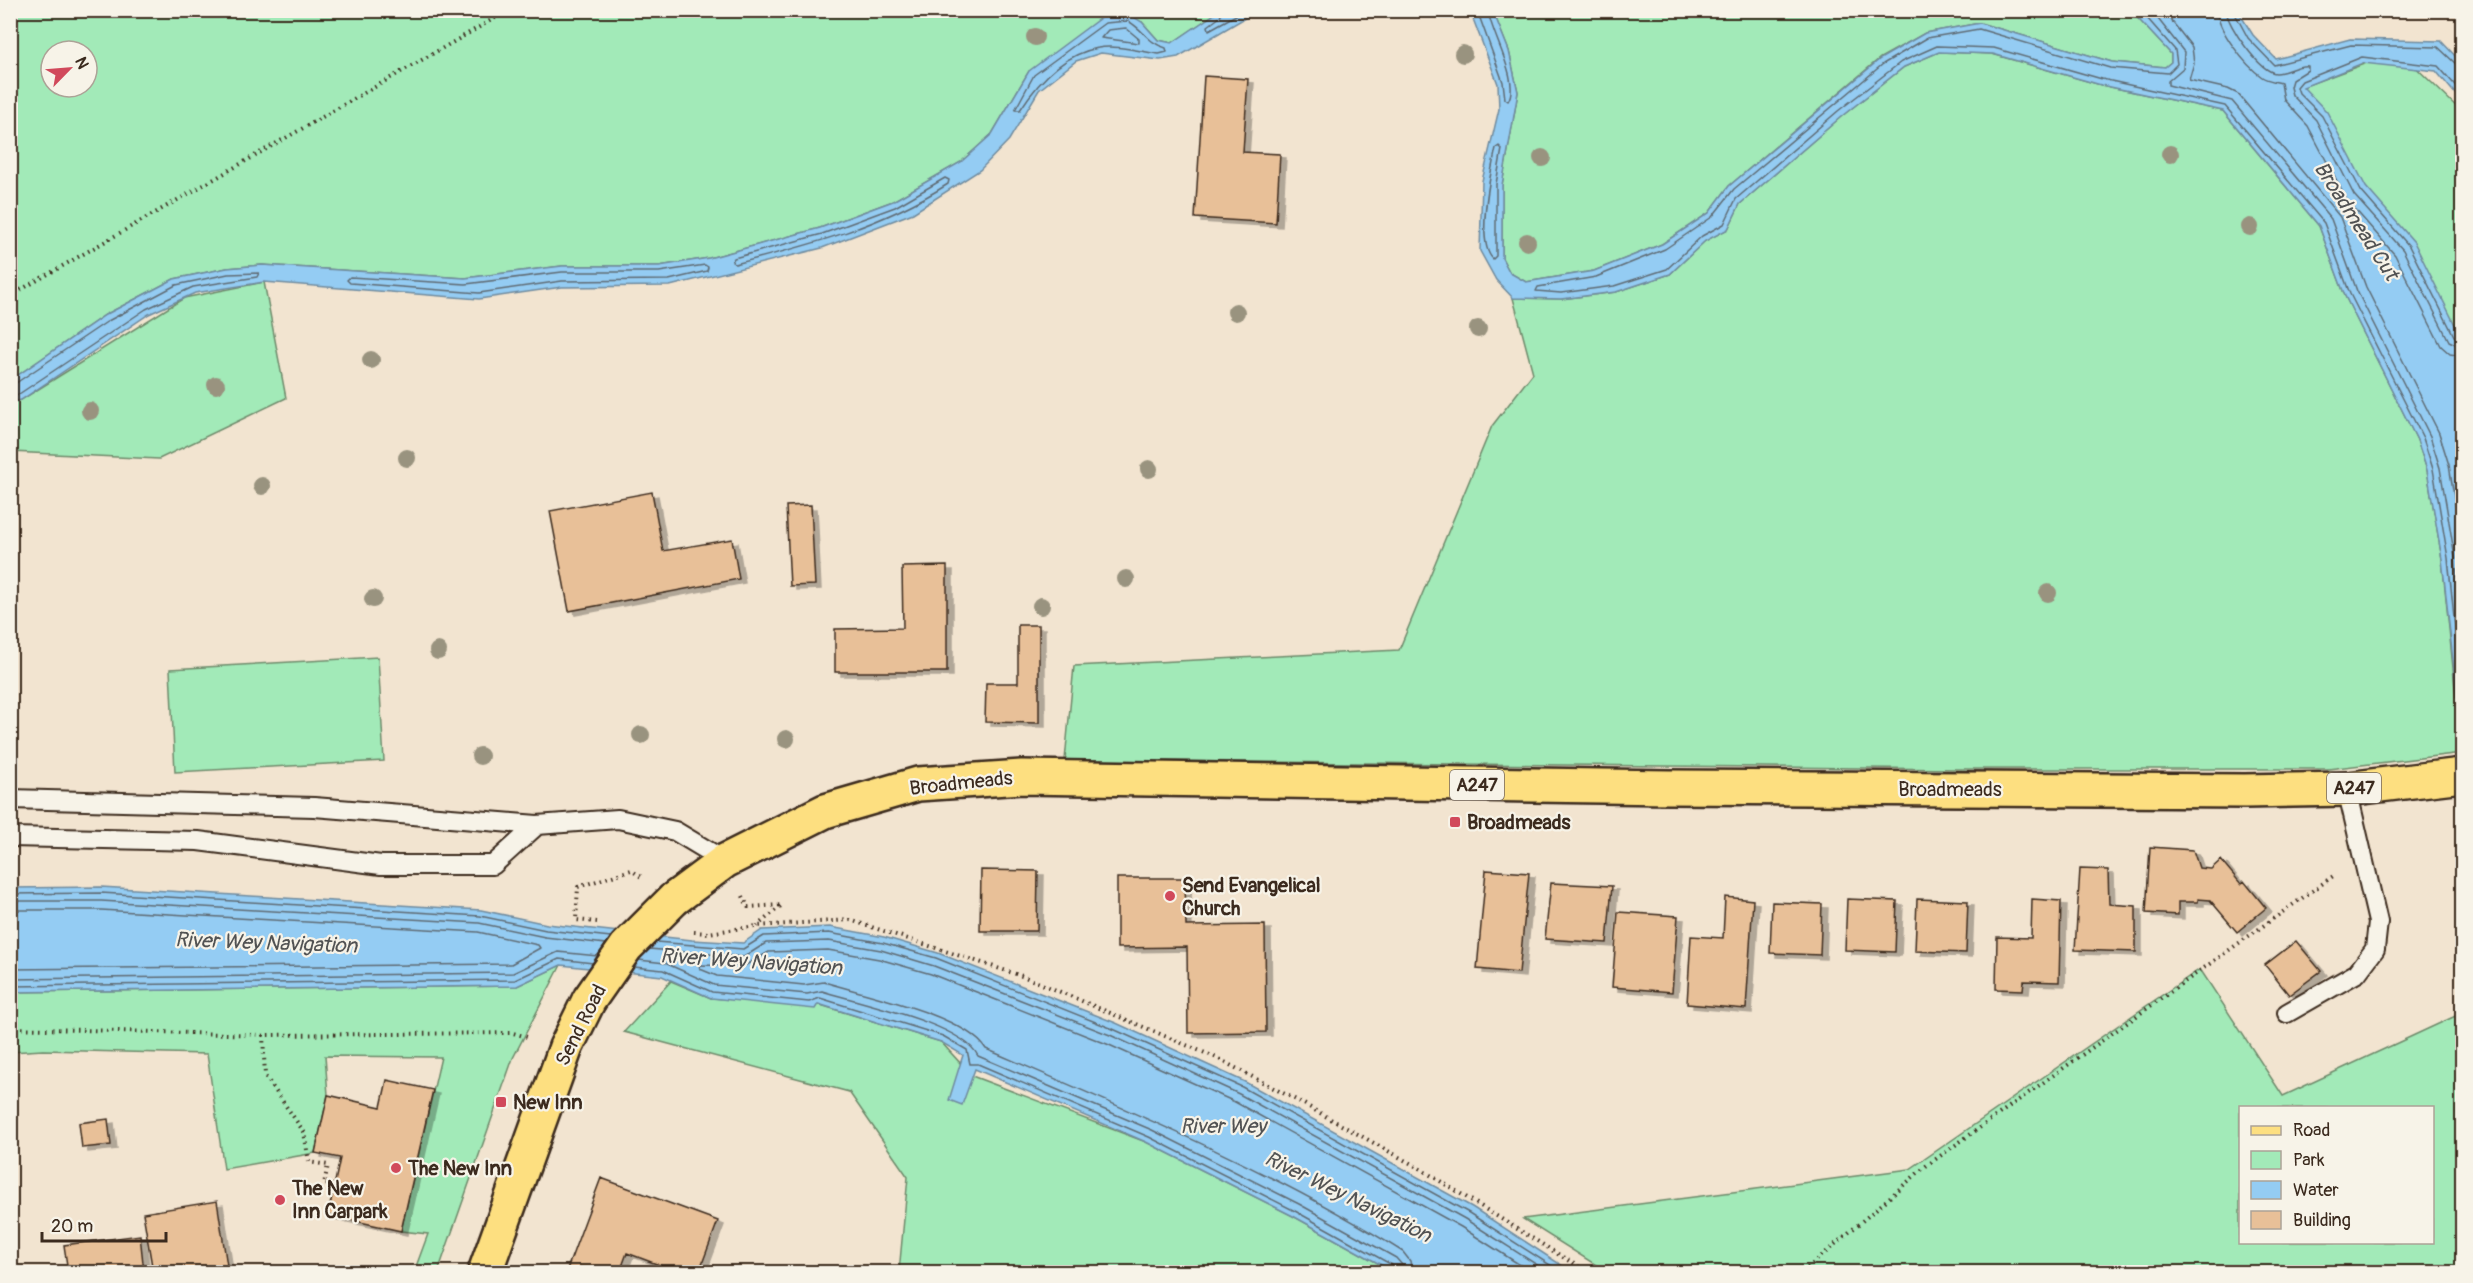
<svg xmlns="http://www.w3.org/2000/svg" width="2473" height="1283" viewBox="0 0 2473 1283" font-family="Pangolin,sans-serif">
  <defs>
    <filter id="shadow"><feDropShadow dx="6" dy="4" stdDeviation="0" flood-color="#0004"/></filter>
  </defs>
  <rect width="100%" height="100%" fill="#f2e4d0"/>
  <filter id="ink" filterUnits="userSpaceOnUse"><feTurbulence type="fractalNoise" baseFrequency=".0167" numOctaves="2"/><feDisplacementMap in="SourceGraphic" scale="12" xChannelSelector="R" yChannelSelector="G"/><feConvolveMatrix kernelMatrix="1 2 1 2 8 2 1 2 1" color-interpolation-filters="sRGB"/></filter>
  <g filter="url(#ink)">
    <path fill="#a2eab8" stroke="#6e8a6b" stroke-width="1.5" fill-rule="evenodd" d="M10,11H1219L1172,43L1158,40L1142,22L1029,71L992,134L961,162L893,201L820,228L709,258L659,266H562L465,278L262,265L227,268L174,279L105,315L11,380ZM51,51H87V87H51Z
      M1493,11H2131L2171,54V62L2165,67L2112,62L1980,23L1925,33L1880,58L1729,186L1709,213L1662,244L1594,271L1526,282L1510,273L1502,258V185L1518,92L1509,51Z
      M2399,51L2462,112V350L2302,87Z
      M1939,52L1992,54L2101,85L2223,111L2319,226L2345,296L2417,440L2427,470L2442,559L2456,698L2462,705V753L2328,769H1957L1065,760L1074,666L1399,650L1492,426L1533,373L1513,298L1561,299L1616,292L1670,274L1705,241L1728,229L1740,204L1842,116L1904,67Z
      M264,282L286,398L159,459L11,452V403L21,400L184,298Z
      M378,657L384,761L175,772L170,669Z
      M561,965L513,1058L438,1272H414L428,1234L401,1231L441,1057L325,1056L328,1095L315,1153L224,1169L207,1054L43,1050L11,1052V992L517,986Z
      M2200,969L2283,1096L2462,1013V1272H1607L1523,1219L1910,1169ZM2240,1108H2432V1242H2240Z
      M671,981L711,998L817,1004L941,1042L972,1076L1146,1142L1293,1216L1394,1272H899L908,1177L849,1092L624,1032Z"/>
    <path fill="#94ccf3" stroke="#708b9e" stroke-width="1.5" d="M1219,11H1257L1178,57L1160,60L1101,53L1076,61L1039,90L1009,140L980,170L913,213L822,248L670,286L562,287L479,299L264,282L195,293L149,314L21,400L11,403V380L105,315L174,279L227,268L262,265L465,278L562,266H659L709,258L820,228L893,201L961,162L992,134L1029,71L1103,16L1129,14L1142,22L1158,40L1172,43Z
      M1470,11H1493L1509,51L1518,92L1502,185V258L1510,273L1526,282L1594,271L1662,244L1709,213L1729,186L1880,59L1925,33L1980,23L2112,62L2165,67L2171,62V54L2131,11H2238L2253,35L2276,59L2350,39L2441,41L2462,63V102L2436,71L2363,63L2303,87L2327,112L2366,187L2414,242L2462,339V705L2457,698L2442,559L2427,470L2417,440L2345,296L2319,226L2223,111L2101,85L1993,54L1939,52L1904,67L1842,116L1740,204L1728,229L1705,241L1670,274L1616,292L1561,299L1513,298L1496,280L1480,251L1482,181L1499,109L1498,84Z
      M101,887L481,910L547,924L692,940L743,943L762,930L830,927L884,937L938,953L1116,1023L1245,1082L1472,1207L1572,1272H1394L1293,1216L1146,1142L975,1069L962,1105L949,1100L963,1055L941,1042L818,1004L815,1009L711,998L662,976L561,965L517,986L11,992L10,888Z"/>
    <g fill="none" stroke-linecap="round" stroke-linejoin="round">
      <path stroke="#5f6b73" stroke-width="1.5" d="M1222,10L1220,17L1208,26L1209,30L1245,10
        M1477,10L1503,82L1505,99L1508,101C1521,81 1490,32 1488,10
        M2140,10L2175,50L2177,64L2168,73L2110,68L1979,29L1927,38L1883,64L1734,189L1712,217L1665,249L1596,277L1538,287L1536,291L1561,293L1614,286L1667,269L1702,236L1724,224L1736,199L1838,111L1901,62L1937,46L1994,48L2102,79L2225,106L2324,223L2350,294L2423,438L2433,469L2448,558L2462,696
        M2151,10L2184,52L2183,68L2168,81V85L2232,101L2331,219L2357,291L2430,436L2440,468L2455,558L2462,626
        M2163,10L2192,47L2194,63L2189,80L2228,89L2238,94L2340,217L2366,287L2439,433L2449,465L2462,547
        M2217,10C2217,30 2246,66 2262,77C2268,81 2275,81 2281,83L2284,100L2308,126L2347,200L2395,255L2441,346L2450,354L2462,356
        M2226,10C2227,25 2260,72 2276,73C2287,73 2298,64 2308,66V70L2292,80L2290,87L2292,95L2316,120L2354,195L2403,250L2449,341L2462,347
        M2233,10L2248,38L2274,65L2351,45L2438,47L2457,65L2462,66
        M1128,21C1143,29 1149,44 1166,48L1167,52L1159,54C1141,52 1116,44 1098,48C1064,54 1038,82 1020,110H1015L1034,75L1105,23Z
        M1126,28L1139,39V43L1101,38L1108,30Z
        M2462,93L2438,66L2362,57L2302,81L2297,87L2299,93L2322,116L2361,191L2409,246L2454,336L2462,340
        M1499,146L1502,149L1496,184V256L1493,259C1475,242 1491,171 1496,148Z
        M945,178L949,180L948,184C882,226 811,245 735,264L732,262L734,258L822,234L895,207Z
        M705,265L708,267L707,271L669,280L562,281L479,293L350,283L347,280L350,277L466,284L562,272H659Z
        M10,384L16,383L108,321L176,285L228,274L259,273L257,277L193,287L146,309L19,394L10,397
        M10,894L101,893L480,916L546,930L611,937
        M10,901H101L479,923L545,937L606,944
        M10,910H101L478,932L538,945L540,948L511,964L10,969
        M656,942L743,949L764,936L829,933L883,943L936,958L1113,1029L1242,1087L1469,1213L1561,1272
        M649,949L744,957L766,943L829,941L881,950L934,966L1110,1035L1239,1094L1465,1219L1548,1272
        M639,960L665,963L714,985L807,994L822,991C857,1002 963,1024 978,1056L1152,1130L1299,1204L1396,1258L1402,1265L1403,1272
        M634,967L663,970L712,992L809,1002L820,998L943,1036L967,1050L970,1064H978L1149,1137L1295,1211L1392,1265L1395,1272
        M10,979L513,973L558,952L598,956
        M10,986L515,980L559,959L593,963
        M1412,1272L1410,1261L1403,1252C1273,1170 1126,1109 986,1049C965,1015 863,994 824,982L804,985L717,976L700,969L699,965L744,966L769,952L828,950L879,959L931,974L1107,1044L1235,1102L1461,1227L1531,1272"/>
    </g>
    <path fill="#e8c098" stroke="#3b2a1e" stroke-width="1.5" filter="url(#shadow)" d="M1204,76L1248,79L1243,152L1280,154L1276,223L1195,218Z
      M652,492L663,551L732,539L739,579L569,611L550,511Z
      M811,505L815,585L790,586L786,506Z
      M947,566V672H835V629L903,628L902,567Z
      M1018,625H1039V723L985,722L986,683H1018Z
      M2150,847L2193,850L2199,868L2211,869L2221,860L2241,884L2244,881L2266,908L2237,932L2210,900L2198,899V902H2178V915L2146,913Z
      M2080,869L2108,870L2109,904L2136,906V952L2075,950Z
      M981,870L1038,871L1037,931H980Z
      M1486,870L1529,873L1519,973L1477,969Z
      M1117,878H1185L1186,926L1265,925L1266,1032L1188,1033L1187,947L1117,948Z
      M1551,883L1612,886L1607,943L1545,939Z
      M1725,897L1753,900L1746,1009L1687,1004L1691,936L1723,938Z
      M1847,899L1897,901L1895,952L1845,950Z
      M1917,899L1968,901L1966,953L1915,951Z
      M2032,899L2061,901L2059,982L2024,981L2023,990L1996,989L1997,937L2031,938Z
      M1772,902L1822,904L1820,955L1770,953Z
      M1618,912L1678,916L1672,992L1612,987Z
      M2296,941L2321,971L2289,995L2265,965Z
      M387,1080L433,1090L401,1231L328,1215L340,1158L315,1153L328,1095L381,1107Z
      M108,1119L111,1145L82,1148L79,1123Z
      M601,1178L718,1221L699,1272H678L627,1253L620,1272H566Z
      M217,1201L228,1272H153L143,1213Z
      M140,1235L144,1272H68L64,1245Z"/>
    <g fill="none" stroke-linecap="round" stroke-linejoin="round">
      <defs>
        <path id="lane" d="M10,799L314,807L537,825L618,819L675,831L725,861
          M10,837L198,841L381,865H493L537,825
          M2287,1013L2357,973L2375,949L2378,922L2347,789"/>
        <path id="primary" d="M674,899L725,861L825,811L918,784L1022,777L1669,787L2245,791L2347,789L2462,775
          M485,1272L566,1047L589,1000"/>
      </defs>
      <use href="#lane" stroke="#3b2a1e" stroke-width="22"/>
      <use href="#primary" stroke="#3b2a1e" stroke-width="38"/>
      <path stroke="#3b2a1e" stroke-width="4" stroke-dasharray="1.5 4.5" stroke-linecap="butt" d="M10,296L509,10
        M743,896L748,907L782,905L757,926
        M597,922L576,920L578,887L631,870L643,878
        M694,932L709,933L756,926L850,920L1025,977L1217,1058L1300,1102L1419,1168L1587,1272
        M10,1028L263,1035L513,1033L531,1038
        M263,1035L265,1076L304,1132L309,1162L328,1165L324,1184L334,1185
        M1803,1272L1926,1166L2336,874"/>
      <use href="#lane" stroke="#f7f3e8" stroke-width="18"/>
      <use href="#primary" stroke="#fddf80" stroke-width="33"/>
      <defs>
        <path id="primary-bridge" d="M589,1000L626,947L674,899"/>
      </defs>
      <use href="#primary-bridge" stroke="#3b2a1e" stroke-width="38" stroke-linecap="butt"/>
      <use href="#primary-bridge" stroke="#fddf80" stroke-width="33"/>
    </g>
    <g fill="#99937f">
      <circle cx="1035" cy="37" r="9"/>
      <circle cx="1463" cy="54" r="9"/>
      <circle cx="2170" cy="154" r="9"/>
      <circle cx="1542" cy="158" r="9"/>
      <circle cx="2250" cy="227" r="9"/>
      <circle cx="1527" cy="242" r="9"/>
      <circle cx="1236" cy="312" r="9"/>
      <circle cx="1478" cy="329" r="9"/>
      <circle cx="371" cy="360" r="9"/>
      <circle cx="216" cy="385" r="9"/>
      <circle cx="90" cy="411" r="9"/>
      <circle cx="407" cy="458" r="9"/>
      <circle cx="1149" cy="469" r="9"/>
      <circle cx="262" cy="486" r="9"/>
      <circle cx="1126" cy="579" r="9"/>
      <circle cx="2048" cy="593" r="9"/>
      <circle cx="373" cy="599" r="9"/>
      <circle cx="1041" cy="606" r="9"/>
      <circle cx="438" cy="651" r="9"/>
      <circle cx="641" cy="735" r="9"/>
      <circle cx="786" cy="739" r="9"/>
      <circle cx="480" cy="756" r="9"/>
    </g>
  </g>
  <g fill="#d1495b" stroke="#f7f3e8" stroke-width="2">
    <rect x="1449" y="816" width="12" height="12" rx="3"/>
    <circle cx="1170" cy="896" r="6"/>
    <rect x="495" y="1096" width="12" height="12" rx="3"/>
    <circle cx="396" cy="1168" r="6"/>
    <circle cx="280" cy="1200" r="6"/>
  </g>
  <g text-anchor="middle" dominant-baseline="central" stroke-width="4.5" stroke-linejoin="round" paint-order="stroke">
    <g fill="#f7f3e8" stroke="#73665b" stroke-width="1.5">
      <rect x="1450" y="770" width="54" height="30" rx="4.5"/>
      <rect x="2327" y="773" width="54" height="30" rx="4.5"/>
    </g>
    <g font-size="18" font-weight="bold" fill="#3b2a1e">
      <text x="1477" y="785">A247</text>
      <text x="2354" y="788">A247</text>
    </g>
    <g font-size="20" fill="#3b2a1e" stroke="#f7f3e8">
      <text transform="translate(961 783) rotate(-6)">Broadmeads</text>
      <text x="1950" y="789">Broadmeads</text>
      <text transform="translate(581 1025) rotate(-63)">Send Road</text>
    </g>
    <g font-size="20" font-weight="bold" fill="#3b2a1e" stroke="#f7f3e8" text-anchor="start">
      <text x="1467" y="822">Broadmeads</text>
      <text x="1182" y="885">Send Evangelical<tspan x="1182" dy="23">Church</tspan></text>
      <text x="513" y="1102">New Inn</text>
      <text x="408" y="1168">The New Inn</text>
      <text x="292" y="1188">The New<tspan x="292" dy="23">Inn Carpark</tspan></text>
    </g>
    <g font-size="21" font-style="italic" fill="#515253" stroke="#f7f3e8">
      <text transform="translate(2356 221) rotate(57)">Broadmead Cut</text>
      <text transform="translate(266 943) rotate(2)">River Wey Navigation</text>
      <text transform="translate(751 962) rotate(4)">River Wey Navigation</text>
      <text x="1223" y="1126">River Wey</text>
      <text transform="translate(1348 1197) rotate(26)">River Wey Navigation</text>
    </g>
  </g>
  <rect width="2473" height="1283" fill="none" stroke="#f7f3e8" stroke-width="36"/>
  <rect x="18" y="18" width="2437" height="1247" fill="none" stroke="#3b2a1e" stroke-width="2" filter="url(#ink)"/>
  <rect x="2239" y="1106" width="195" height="138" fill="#f7f3e8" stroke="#aca397" stroke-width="1.5"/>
  <rect x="2251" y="1126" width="30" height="9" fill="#fddf80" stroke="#aca397" stroke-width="1.5"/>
  <text x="2293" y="1136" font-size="18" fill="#3b2a1e">Road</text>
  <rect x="2251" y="1151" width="30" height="18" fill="#a2eab8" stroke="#aca397" stroke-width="1.5"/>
  <text x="2293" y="1166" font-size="18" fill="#3b2a1e">Park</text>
  <rect x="2251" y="1181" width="30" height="18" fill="#94ccf3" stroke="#aca397" stroke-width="1.5"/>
  <text x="2293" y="1196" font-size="18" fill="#3b2a1e">Water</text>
  <rect x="2251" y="1211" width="30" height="18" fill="#e8c098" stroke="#aca397" stroke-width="1.5"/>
  <text x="2293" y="1226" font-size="18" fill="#3b2a1e">Building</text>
  <g transform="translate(69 69) rotate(65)"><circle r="28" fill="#f7f3e8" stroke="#aca397" stroke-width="1.5"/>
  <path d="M0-4.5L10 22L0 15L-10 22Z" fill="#d1495b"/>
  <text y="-9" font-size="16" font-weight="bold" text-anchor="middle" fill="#3b2a1e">N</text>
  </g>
  <path d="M42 1232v9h124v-9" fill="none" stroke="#3b2a1e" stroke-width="3"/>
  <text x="51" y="1232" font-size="18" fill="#3b2a1e" stroke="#f7f3e8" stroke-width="4.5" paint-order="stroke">20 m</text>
</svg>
